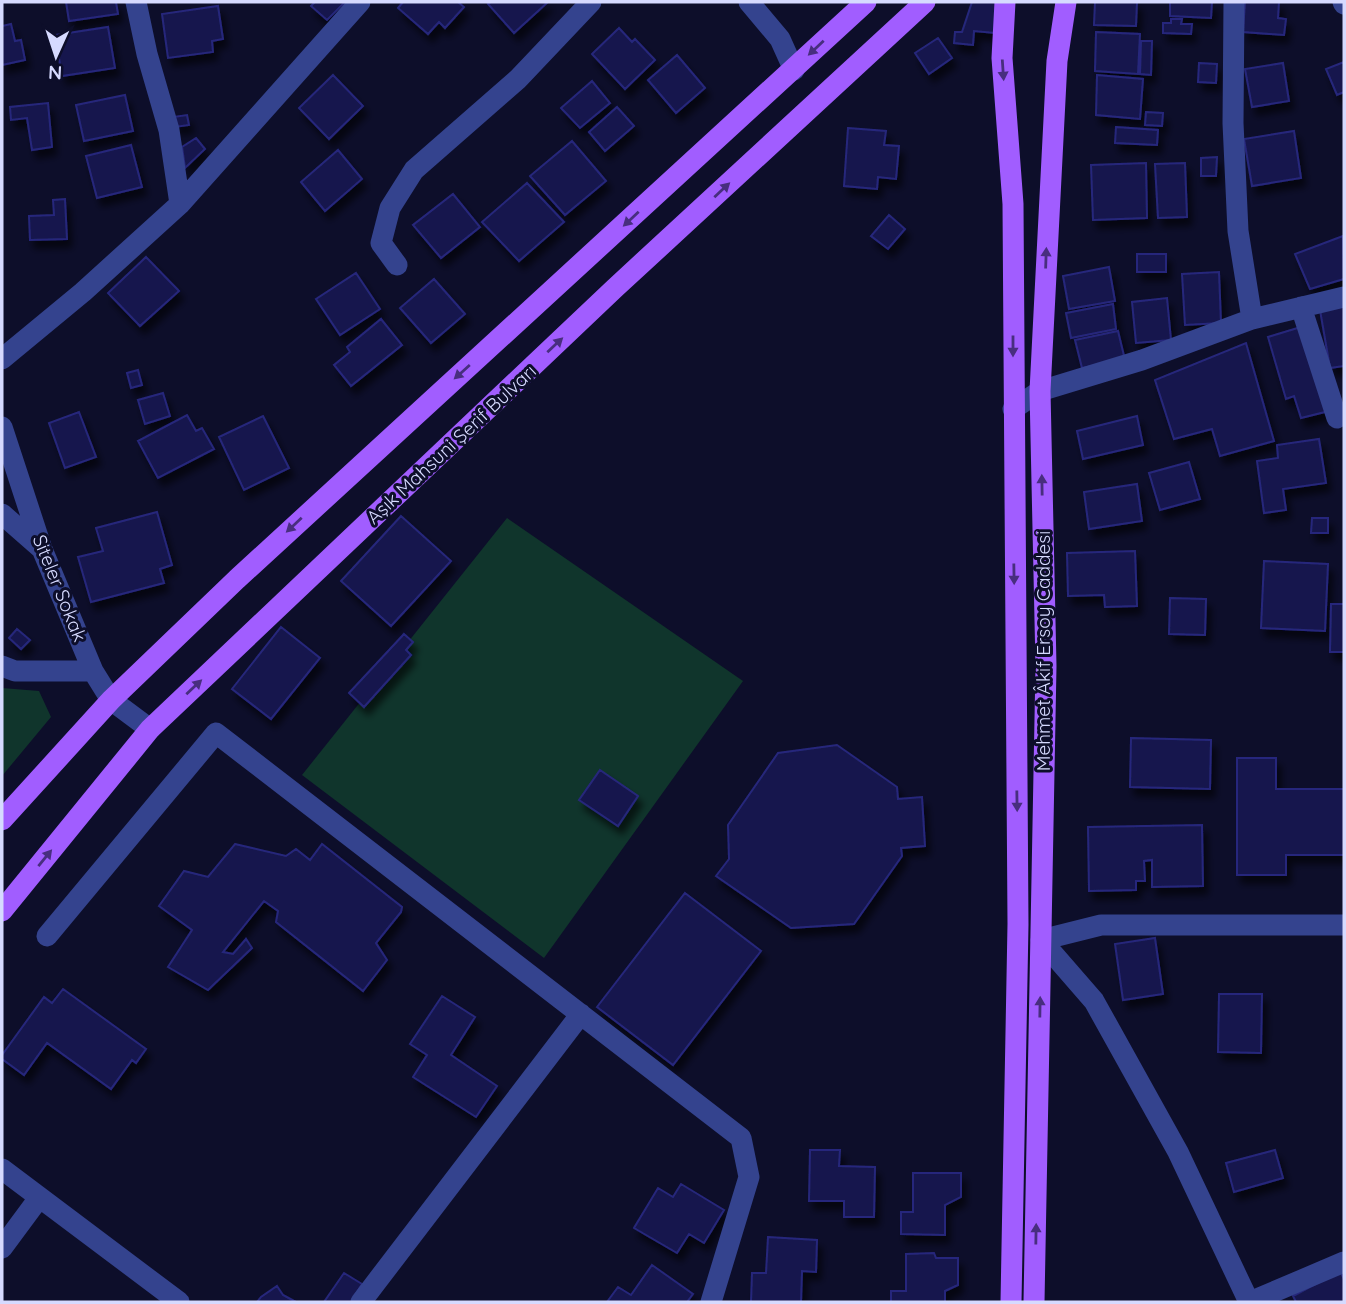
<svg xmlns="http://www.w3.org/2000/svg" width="1346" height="1304" viewBox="0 0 1346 1304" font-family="Quicksand,sans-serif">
  <defs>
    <filter id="shadow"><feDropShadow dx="4.5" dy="8" stdDeviation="3.5" flood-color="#0009"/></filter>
  </defs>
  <rect width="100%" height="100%" fill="#0d0e2a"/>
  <path fill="#10352c" d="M507,518L743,681L544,958L302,775Z
    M2,688L39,691L51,717L2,776Z"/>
  <path fill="#17184d" stroke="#27287b" stroke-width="2" filter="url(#shadow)" d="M66,2H116L118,14L69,21Z
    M315,2H345L327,20L311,6Z
    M403,2H458L464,7L445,28L439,22L428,34L398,8Z
    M491,2H548L514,33L488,4Z
    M972,2H1000L995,33L974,31L973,45L954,43L955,32H962Z
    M1095,2H1137L1136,26L1094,25Z
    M1170,2H1212L1211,18L1170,16Z
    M1245,2H1279L1278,18L1286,19L1284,35L1243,32Z
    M218,6L223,39L212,41L213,52L168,58L162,14Z
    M1171,19H1182L1181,24H1192L1191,34L1163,33V23H1171Z
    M11,24L15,41L21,40L25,60L2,65V26Z
    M108,27L115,68L62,76L55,35Z
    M619,28L632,42L635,39L655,60L625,89L592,54Z
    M1096,32L1140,34L1138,74L1095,71Z
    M938,38L952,58L929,74L915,53Z
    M1141,41H1152L1151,75L1140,74Z
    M677,55L705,88L676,113L648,80Z
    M1344,62V92L1337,95L1326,69Z
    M1199,63L1217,64L1216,83L1198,82Z
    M1283,63L1289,101L1252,107L1245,69Z
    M333,75L363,106L329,139L299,108Z
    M1097,75L1143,79L1140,119L1096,115Z
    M592,81L610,103L580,128L561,108Z
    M125,95L133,131L84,141L76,105Z
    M48,103L52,147L32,150L27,118L11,120L10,107Z
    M617,107L634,126L605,151L589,132Z
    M1146,112L1163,113L1162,126L1145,125Z
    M187,115L189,125L175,127L173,117Z
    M1116,127L1158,130L1157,145L1115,143Z
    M848,128L886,131L884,145L899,146L896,179L878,177L877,189L844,186Z
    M1294,131L1301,178L1252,186L1244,139Z
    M196,138L205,149L185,168L182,147Z
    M572,141L606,181L565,215L530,176Z
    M131,145L142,187L97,198L86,156Z
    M338,150L362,179L325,211L301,182Z
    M1217,157L1216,176H1201V158Z
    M1146,163L1147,218L1093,220L1091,165Z
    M1185,163L1187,217L1158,218L1155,164Z
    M527,183L564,222L519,261L482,222Z
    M453,194L480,227L441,258L413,225Z
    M65,199L67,239L30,240L29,216L54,215L53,200Z
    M889,215L905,229L888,249L871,236Z
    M1343,236L1344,279L1310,289L1295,254Z
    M1137,254H1166V272H1137Z
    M146,257L179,291L140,326L108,293Z
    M1109,267L1115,301L1069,309L1063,276Z
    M1219,272L1221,323L1185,325L1182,274Z
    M356,273L380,309L340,335L316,299Z
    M434,279L465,314L431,343L400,308Z
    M1167,298L1171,340L1136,343L1132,302Z
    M1113,304L1116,329L1071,338L1066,313Z
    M1344,306V366L1330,368L1320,310Z
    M381,319L402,345L351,386L334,365L350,352L347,347Z
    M1304,326L1329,411L1301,418L1294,396L1286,399L1268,337Z
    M1118,331L1125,360L1082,368L1075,340Z
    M1246,343L1274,441L1220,456L1212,429L1174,439L1155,380Z
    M138,370L142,385L131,388L127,373Z
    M163,393L170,416L145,424L138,400Z
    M79,412L96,457L65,468L49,423Z
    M187,415L196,431L202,428L214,449L158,478L138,441Z
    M263,416L289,468L244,490L219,437Z
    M1137,416L1143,445L1083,459L1077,431Z
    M1319,439L1326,483L1283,489L1286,510L1264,513L1257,461L1278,458L1277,445Z
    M1189,462L1200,499L1160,510L1149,473Z
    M1137,484L1142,521L1089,529L1084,492Z
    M157,512L172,565L160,569L164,583L91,602L78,557L103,551L96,528Z
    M401,516L451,561L391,626L341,581Z
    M1312,518H1328V533H1311Z
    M1135,551L1137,606L1105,607L1104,595L1068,596L1067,553Z
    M1264,561L1328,564L1325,631L1261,628Z
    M1170,598L1206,599L1205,635L1169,634Z
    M1331,604H1344V652H1330Z
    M281,627L320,658L271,719L232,689Z
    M17,629L30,640L21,649L9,638Z
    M404,634L413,642L406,650L411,655L364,707L349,693Z
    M1131,738L1211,740L1210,789L1130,787Z
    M837,745L897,787L898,799L922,797L925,846L901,848L902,856L854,924L791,928L716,876L729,859L728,825L778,753Z
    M1237,758H1276V789H1344V855H1286V875H1237Z
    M600,770L638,796L618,826L579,800Z
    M1202,825L1203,886L1152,887V860L1144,861L1145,881H1136V890L1089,891L1088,827Z
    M235,844L286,856L296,849L310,860L322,844L402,907L401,912L376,943L387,960L363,991L276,922L278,911L264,901L223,952L233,954L246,939L252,948L208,990L168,967L192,930L159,906L184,871L208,877Z
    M685,893L761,951L673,1065L597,1007Z
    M1155,938L1163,994L1123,1000L1115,944Z
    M63,989L146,1049L136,1063L132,1060L111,1089L47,1043L24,1075L2,1059V1055L44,997L52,1003Z
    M1219,994H1262L1261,1053L1218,1052Z
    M442,996L475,1017L451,1055L497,1086L476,1117L413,1077L427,1055L410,1044Z
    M810,1150H840L839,1166L875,1167L874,1217H844V1201H809Z
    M1275,1150L1283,1178L1234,1192L1226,1163Z
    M913,1173H961V1197L945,1205V1235L901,1234V1212H913Z
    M681,1184L724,1210L704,1243L689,1234L677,1253L634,1228L658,1188L673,1197Z
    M768,1237L817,1240L816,1272L802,1271L801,1302H751L752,1273H766Z
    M934,1253L936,1258H958V1285L945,1291V1302H891V1291H906V1254Z
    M652,1265L693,1294L687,1302H607L618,1287L631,1295Z
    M1340,1271L1344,1279V1302H1296L1293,1296Z
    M344,1273L362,1284L351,1302H324Z
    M277,1286L283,1295L296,1302H257L261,1297Z"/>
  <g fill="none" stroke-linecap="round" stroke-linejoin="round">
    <path stroke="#34438e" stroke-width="21" d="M136,2L147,54L169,130L180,204
      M749,2L780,39L794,70
      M1234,2L1233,123L1238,231L1252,319
      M1343,2L1344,4
      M397,265L381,243L390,208L414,170L518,79L591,2
      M1301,307L1337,418
      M2,359L83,292L180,204L360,2
      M1013,409L1040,391L1142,360L1252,319L1344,297
      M2,427L42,549L93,671L111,700L150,729
      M2,514L42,549
      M2,666L15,671H93
      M47,936L216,733L741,1138L749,1177L711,1302
      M2,1169L179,1302
      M2,1248L39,1198
      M361,1302L581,1014
      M1249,1302L1178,1152L1094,1001L1041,940L1101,925H1344
      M1250,1302L1344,1262"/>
    <path stroke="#a15dff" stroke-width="21" d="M1005,2L1002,58L1013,204L1018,924L1011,1302
      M2,820L111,700L237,579L866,2
      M2,911L150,729L615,288L925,2
      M1034,1302L1046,666L1040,391L1057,61L1066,2"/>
  </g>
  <defs><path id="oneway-solid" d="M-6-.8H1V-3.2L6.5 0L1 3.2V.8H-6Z" transform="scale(1.75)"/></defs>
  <g fill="#482e7f">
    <use href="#oneway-solid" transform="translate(816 48) rotate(137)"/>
    <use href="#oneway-solid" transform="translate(1003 70) rotate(86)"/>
    <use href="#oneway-solid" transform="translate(722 190) rotate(-43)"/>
    <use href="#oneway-solid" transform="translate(631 219) rotate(137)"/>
    <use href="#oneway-solid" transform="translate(1046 258) rotate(-88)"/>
    <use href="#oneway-solid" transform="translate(555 345) rotate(-43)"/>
    <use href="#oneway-solid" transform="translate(1013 346) rotate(90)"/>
    <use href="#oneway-solid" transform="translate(462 372) rotate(138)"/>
    <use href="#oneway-solid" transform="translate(1042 485) rotate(-91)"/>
    <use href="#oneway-solid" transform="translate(294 525) rotate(137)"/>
    <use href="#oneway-solid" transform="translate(1014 574) rotate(89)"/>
    <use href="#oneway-solid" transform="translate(194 687) rotate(-43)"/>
    <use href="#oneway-solid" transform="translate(1017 801) rotate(89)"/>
    <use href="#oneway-solid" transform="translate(45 858) rotate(-51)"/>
    <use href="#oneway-solid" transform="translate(1040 1007) rotate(-89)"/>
    <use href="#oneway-solid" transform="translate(1036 1234) rotate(-89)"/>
  </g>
  <g text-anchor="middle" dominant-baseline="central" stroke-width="6" stroke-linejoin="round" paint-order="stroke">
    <g font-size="19" fill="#d6daff" stroke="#0d0e2a">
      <text transform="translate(451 444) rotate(-43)">Aşık Mahsuni Şerif Bulvarı</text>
      <text transform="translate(60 588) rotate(68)">Siteler Sokak</text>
      <text transform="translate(1043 651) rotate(-90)">Mehmet Âkif Ersoy Caddesi</text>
    </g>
  </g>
  <rect width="1346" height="1304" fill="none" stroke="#d6daff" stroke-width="7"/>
  <g transform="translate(56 56) rotate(183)" stroke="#0d0e2a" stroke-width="5" paint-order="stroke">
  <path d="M0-5L12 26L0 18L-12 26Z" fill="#d6daff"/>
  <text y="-10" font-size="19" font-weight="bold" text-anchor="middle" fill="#d6daff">N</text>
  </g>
</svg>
